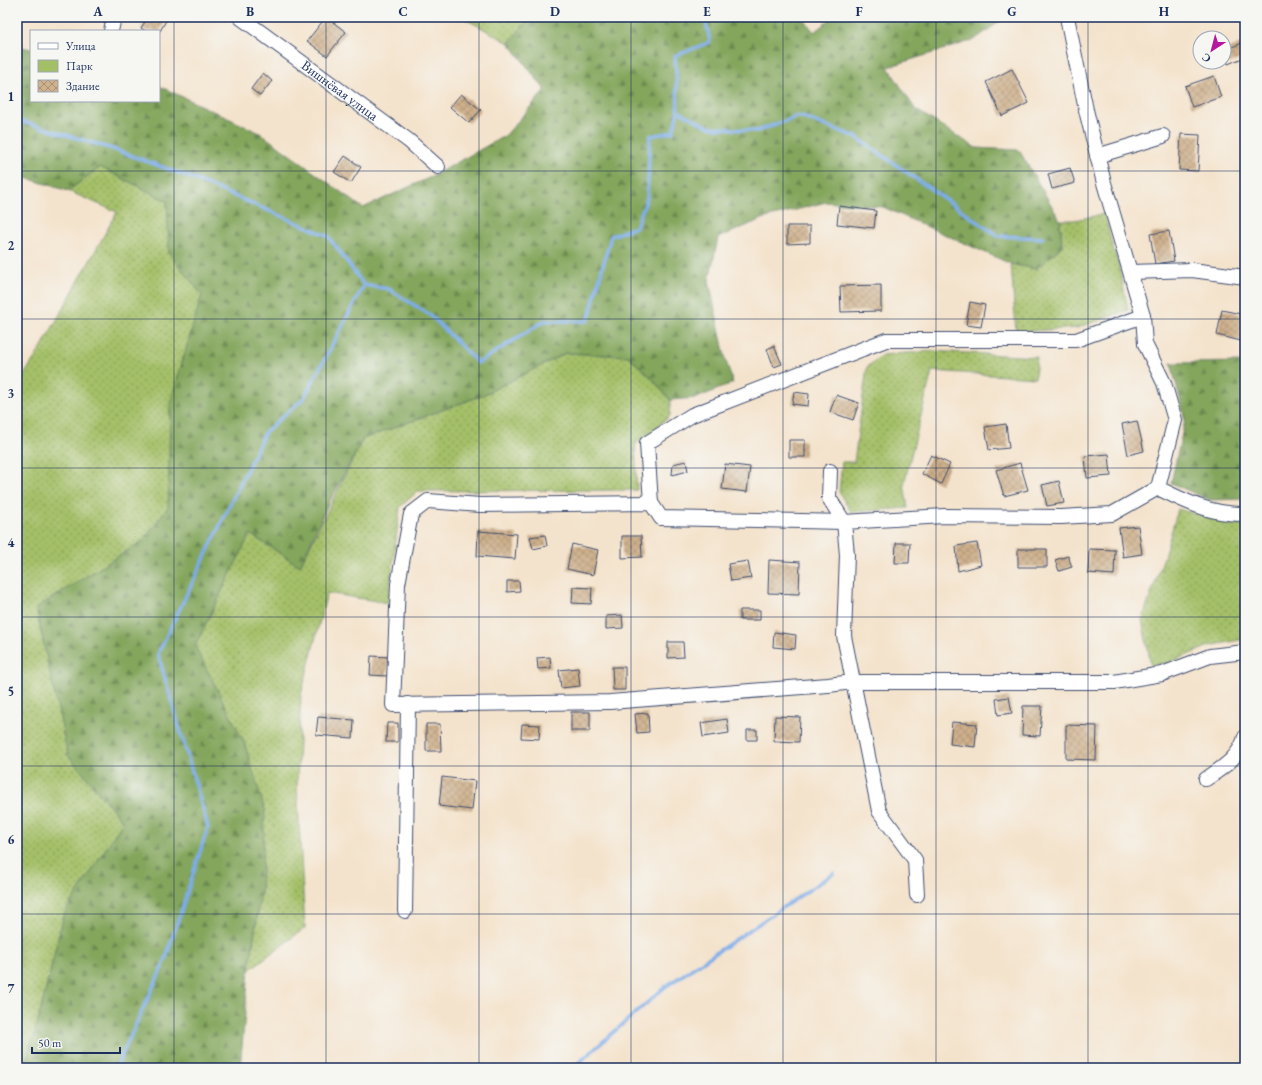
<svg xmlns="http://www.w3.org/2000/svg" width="1262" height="1085" viewBox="0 0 1262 1085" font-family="'EB Garamond',serif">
  <defs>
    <pattern id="green-dots" width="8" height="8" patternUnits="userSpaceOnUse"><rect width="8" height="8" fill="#a4c067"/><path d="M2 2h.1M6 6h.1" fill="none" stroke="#859c58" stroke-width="1.8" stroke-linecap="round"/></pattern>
    <pattern id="forest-firs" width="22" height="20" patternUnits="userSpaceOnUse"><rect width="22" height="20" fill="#83a65c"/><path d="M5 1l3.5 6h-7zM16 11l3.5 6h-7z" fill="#6a884f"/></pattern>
    <pattern id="building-cross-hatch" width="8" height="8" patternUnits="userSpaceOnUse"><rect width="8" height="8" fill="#cfb18c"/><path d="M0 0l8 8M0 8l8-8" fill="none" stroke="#a79076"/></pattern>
  </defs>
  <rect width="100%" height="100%" fill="#f6f6f2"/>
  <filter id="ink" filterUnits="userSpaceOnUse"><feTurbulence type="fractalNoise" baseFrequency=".025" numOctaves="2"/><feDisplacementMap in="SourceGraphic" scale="8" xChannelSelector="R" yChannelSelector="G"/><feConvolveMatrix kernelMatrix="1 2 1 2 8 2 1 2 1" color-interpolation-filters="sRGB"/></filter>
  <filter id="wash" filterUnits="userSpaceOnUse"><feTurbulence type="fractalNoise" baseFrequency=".012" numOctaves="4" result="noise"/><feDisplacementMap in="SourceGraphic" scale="16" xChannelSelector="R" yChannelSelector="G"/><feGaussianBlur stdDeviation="0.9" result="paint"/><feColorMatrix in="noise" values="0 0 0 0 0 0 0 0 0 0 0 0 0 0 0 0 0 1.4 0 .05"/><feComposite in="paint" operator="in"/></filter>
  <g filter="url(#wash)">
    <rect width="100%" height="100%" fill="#f4e3cc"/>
    <path fill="url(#green-dots)" stroke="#607862" d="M462,17H531L509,43Z
      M100,167L168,201L169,253L202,295L170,404L169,507L143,541L36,608L68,755L123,822L64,914L38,1022L24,1068H17V386L41,348L117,212L68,191Z
      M1105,214L1111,241L1119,266L1128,310L1077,328L1016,332L1011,264L1036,269L1062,246L1060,220H1074Z
      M932,351L1037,357L1035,378L932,371L904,484L908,508L851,512L839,492L842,462H854L867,367L882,355Z
      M566,353L628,356L652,378L670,400V416L635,445L637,490L418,491L400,507L388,603L327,593L301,695L297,785L305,928L249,970L261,891L195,646L250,534L300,566L363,439L483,395Z
      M1178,509L1231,524H1245V639L1209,646L1168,663L1151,665L1142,620L1164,557Z"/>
    <path fill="url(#forest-firs)" stroke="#4f6a5d" d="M531,17H802L814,32L833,17H1006L974,40L888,67L915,109L976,148L1019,150L1060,220L1062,246L1036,269L1011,264L883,207L826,202L762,219L718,238L709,281L726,361L733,383L697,398L670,400L652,378L628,356L566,353L483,395L363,439L327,506L300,566L250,534L195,646L244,742L265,810L261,891L249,970L240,1068H24L38,1022L64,914L123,822L68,755L36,608L143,541L168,507L170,404L202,295L169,253L167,201L100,167L68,191L17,175V46L31,49V101H159V86L260,133L363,208L433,176L506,135L545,90L509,43Z
      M1245,362V499L1210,500L1171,483L1185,420L1171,363Z"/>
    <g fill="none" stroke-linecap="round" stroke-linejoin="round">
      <path stroke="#7eade9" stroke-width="3.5" d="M678,111L709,127L757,131L799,116L856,137L998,236L1043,238
        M17,120L116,150L192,178L328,236L364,285
        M116,1068L165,961L208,827L158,654L265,432L304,398L364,285L389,289L430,315L478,363L544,321H588L611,236L636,227L647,198L650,136L673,132L678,111L675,56L710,42L706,22L702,17
        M573,1068L665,987L834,873"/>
    </g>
    <g id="blocks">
      <path fill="url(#building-cross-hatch)" d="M148,17H168L160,31H145L141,28Z
        M326,17L346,32L327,56L307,41Z
        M1245,42V57L1228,64L1224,50Z
        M1012,69L1029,103L1002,116L986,82Z
        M263,73L272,81L260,96L251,89Z
        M1214,76L1221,97L1192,107L1185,86Z
        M461,94L481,110L469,123L450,107Z
        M1181,134L1200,135L1198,171L1179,170Z
        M345,156L361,167L351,183L334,172Z
        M1070,168L1075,183L1052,189L1048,174Z
        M839,206L876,211L874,228L837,224Z
        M787,226H810V243L787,244Z
        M1169,231L1174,261L1155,264L1150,234Z
        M881,285V311L841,312L840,286Z
        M970,302L985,305L981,327L966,325Z
        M1222,310L1245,315L1241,341L1217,335Z
        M774,346L782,364L774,367L767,349Z
        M794,392L809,394L808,406L792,404Z
        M836,395L859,403L853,420L830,412Z
        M1137,421L1144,451L1128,455L1122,424Z
        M1006,424L1009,448L989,450L985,427Z
        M789,440H805V457H789Z
        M1109,454L1111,476L1087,478L1085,456Z
        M931,455L950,464L941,484L922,474Z
        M686,461L688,471L672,475L673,464Z
        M1020,463L1028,490L1004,496L996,470Z
        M725,464L750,467L747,492L722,489Z
        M1059,481L1064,503L1047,506L1042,485Z
        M1138,526L1142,554L1123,557L1119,528Z
        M478,531L517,534L515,559L477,556Z
        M545,535L547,546L533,549L530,537Z
        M622,536H641L642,557L622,558Z
        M896,543H910L909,563H895Z
        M977,543L981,565L958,571L956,546Z
        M572,544L598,550L593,575L567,569Z
        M1018,549H1047V567H1018Z
        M1089,549L1115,550L1114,575L1088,573Z
        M1068,556L1072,567L1059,571L1055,560Z
        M769,560L800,562L799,594L768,593Z
        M748,561L751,578L731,581L728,564Z
        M507,581H519L520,591L507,592Z
        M573,587L592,588L591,604L572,603Z
        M740,610H760V620H740Z
        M622,615L623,628L606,629V616Z
        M774,632L796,635L795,649L773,647Z
        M668,642H683L684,657L668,658Z
        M371,656L389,657L387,676L370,675Z
        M550,657L551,668L538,669L537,658Z
        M612,667H625V690H613Z
        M578,668L580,686L561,688L559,670Z
        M1009,697L1012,713L998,715L996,699Z
        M1023,706H1042L1040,736L1022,735Z
        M571,712H590V731H571Z
        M648,713L649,732L637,733L635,714Z
        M775,716L800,717L799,742L774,741Z
        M318,717L354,720L353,738L316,735Z
        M727,719L729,733L703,737L701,723Z
        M952,722L977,724L975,747L950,744Z
        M387,723H398V742H386Z
        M426,724H440L441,751H426Z
        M522,724L540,725L539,739L521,738Z
        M1066,725L1097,726L1096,760L1066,759Z
        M747,730H757V740H747Z
        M442,777L475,781L472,810L439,806Z"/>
    </g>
  </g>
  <g filter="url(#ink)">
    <use href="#blocks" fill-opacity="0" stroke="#3c4a6e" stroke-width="1"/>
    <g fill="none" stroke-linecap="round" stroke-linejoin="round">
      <defs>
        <g id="minor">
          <path id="s1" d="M240,17L409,141L438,167"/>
          <path d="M1067,17L1086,110L1104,183L1143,316L1145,344L1164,383L1175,420L1158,488"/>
          <path d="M111,31L114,17"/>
          <path d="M1097,156L1163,136"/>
          <path d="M1131,272L1192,270L1245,277"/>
          <path d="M830,471L829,498L844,522L847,555L844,636L879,811L915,860L917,895"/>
          <path d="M651,503L647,443L692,415L886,340H1076L1143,316"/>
          <path d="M1245,514C1213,515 1186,502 1158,488L1112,514L1061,517L944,516L844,522L661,518L651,503L480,505L428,501L411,514L398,584L393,705L610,702L828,685L853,682H1114L1162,674L1210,656L1245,652"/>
          <path d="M1206,779C1222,768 1240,757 1245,737"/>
          <path d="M405,911L408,704"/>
        </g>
      </defs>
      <use href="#minor" stroke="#3c4a6e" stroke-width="16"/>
      <use href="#minor" stroke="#fff" stroke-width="14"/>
    </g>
  </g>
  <path fill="none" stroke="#1b2f5e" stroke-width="1" stroke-opacity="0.55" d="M174,17V1068M326,17V1068M479,17V1068M631,17V1068M783,17V1068M936,17V1068M1088,17V1068M17,171H1245M17,319H1245M17,468H1245M17,617H1245M17,766H1245M17,914H1245"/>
  <g text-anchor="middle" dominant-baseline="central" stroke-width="3.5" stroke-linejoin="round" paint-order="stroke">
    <g font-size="14" fill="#1b2f5e" stroke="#f6f6f2">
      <text stroke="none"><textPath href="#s1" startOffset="124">Вишнёвая улица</textPath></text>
    </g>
  </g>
  <rect width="1262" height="1085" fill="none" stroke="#f6f6f2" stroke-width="44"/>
  <rect x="30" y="30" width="130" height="72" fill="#f6f6f2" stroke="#9ea6b7"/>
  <rect x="38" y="43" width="20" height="6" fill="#ffffff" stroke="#9ea6b7"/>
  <text x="66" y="50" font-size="12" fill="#1b2f5e">Улица</text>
  <rect x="38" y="60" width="20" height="12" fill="#a4c067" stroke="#9ea6b7"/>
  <text x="66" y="70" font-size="12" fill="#1b2f5e">Парк</text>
  <rect x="38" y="80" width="20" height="12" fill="url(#building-cross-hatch)" stroke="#9ea6b7"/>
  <text x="66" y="90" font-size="12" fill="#1b2f5e">Здание</text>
  <g transform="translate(1212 50) rotate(216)"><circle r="19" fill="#f6f6f2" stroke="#9ea6b7"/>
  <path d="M0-3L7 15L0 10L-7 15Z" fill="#b5179e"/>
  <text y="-6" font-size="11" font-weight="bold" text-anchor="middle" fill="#1b2f5e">С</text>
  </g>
  <path d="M32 1047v6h88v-6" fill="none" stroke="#1b2f5e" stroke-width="2"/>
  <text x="38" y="1047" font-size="12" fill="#1b2f5e" stroke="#f6f6f2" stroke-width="3" paint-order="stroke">50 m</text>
  <rect x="22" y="22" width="1218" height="1041" fill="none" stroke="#1b2f5e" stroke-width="1.5"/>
  <g font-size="13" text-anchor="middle" font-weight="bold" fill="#1b2f5e">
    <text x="98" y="16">A</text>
    <text x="250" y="16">B</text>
    <text x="403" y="16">C</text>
    <text x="555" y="16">D</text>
    <text x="707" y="16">E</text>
    <text x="859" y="16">F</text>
    <text x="1012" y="16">G</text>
    <text x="1164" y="16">H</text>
    <text x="11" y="101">1</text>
    <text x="11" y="250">2</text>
    <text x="11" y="398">3</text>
    <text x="11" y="547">4</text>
    <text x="11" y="696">5</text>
    <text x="11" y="844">6</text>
    <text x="11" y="993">7</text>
  </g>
</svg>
